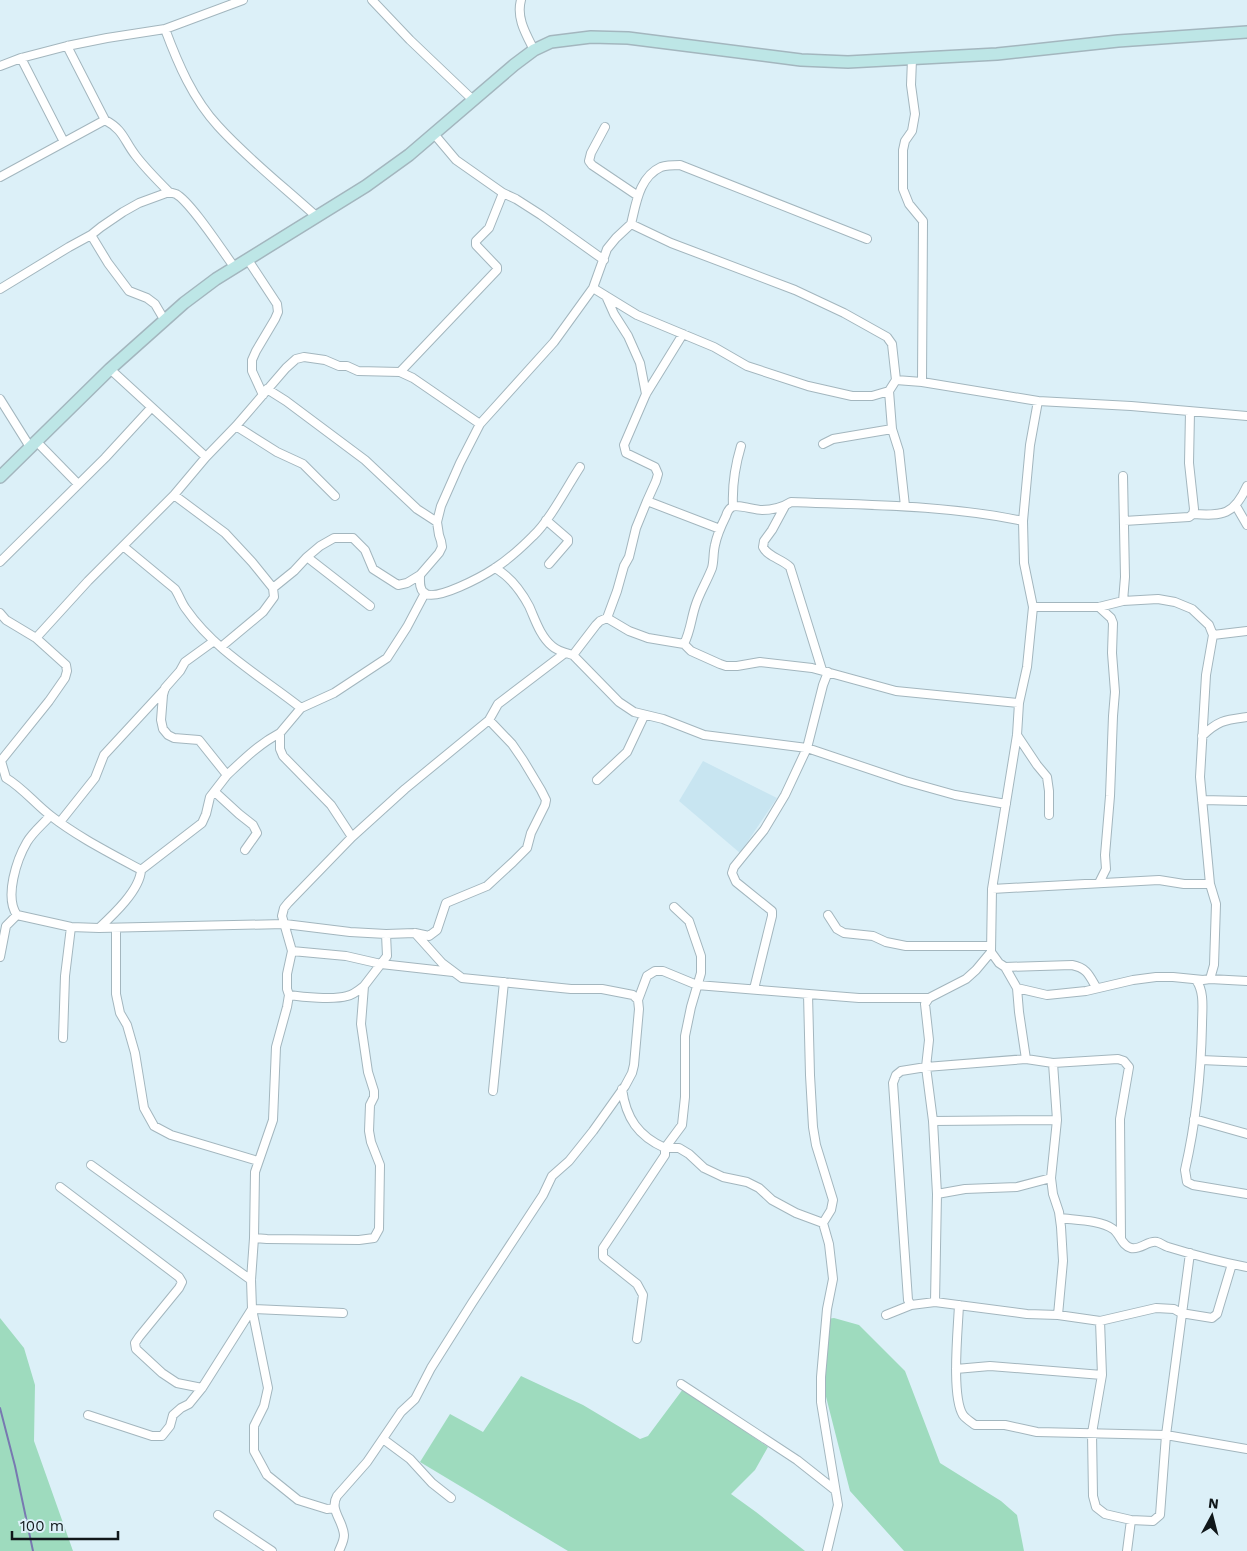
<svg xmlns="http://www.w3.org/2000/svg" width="1247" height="1551" viewBox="0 0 1247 1551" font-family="'Work Sans',sans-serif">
  <rect width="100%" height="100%" fill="#dcf0f8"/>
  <path fill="#c8e5f1" d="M703,761L777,798L740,853L679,801Z"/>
  <path fill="#9edbbe" d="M0,1318L24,1348L35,1385L34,1441L73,1551H0Z
    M834,1318L859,1325L905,1371L940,1463L1001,1501L1017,1515L1024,1551H904L850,1491L822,1381L826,1319Z
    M521,1376L583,1405L640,1439L648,1436L683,1389L768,1447L755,1470L731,1494L756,1512L805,1551H568L420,1462L450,1414L483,1432Z"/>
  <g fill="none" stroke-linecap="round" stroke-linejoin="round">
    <path stroke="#7879b1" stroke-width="2" d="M0,1408L15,1466L33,1551"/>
    <defs>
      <path id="street" d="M372,0L410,40L473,100
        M521,0C516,18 526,34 534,50
        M165,29C178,64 193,99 218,126C248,159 284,187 317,217
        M67,46L105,120C124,130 124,141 136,156C146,169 157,180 169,192C169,192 176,194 176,194C191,202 223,252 235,268
        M21,58L64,142
        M912,59L911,85L915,114L912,131L905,141L903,150V189L909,204L923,221L922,382
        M0,66L21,58L67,46L107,38L165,29L243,0
        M605,127L591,153L589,161L592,165L638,196
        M434,134L456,160L503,193L516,199L541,215L604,260
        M0,177L105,120
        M631,224C636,204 639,177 661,167C667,165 674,165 680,165L867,239
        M91,235L108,263L129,291L147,298L155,304L165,321
        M248,260L277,304L278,312L275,319L256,351L252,360V371L263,395
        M0,289L69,247L91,235L101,227L123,212L139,203L169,192
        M606,296L614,314L628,336L640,363L646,394
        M683,334L646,394L624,445L626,453L655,467L658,474L656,481L647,501L720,529
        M110,369L206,457
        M400,372L497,270V267L476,245V241L489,228L503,193
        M896,380L922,382L1038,401L1131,406L1247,416
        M267,389L286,401L365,460L417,509L437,522
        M889,391L892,429L899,451L905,506
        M0,399L30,447
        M1038,401L1030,445L1023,521L1024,563L1033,607L1027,667L1019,703L1017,735L992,889L991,952L999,963L1005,967L1017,988L1019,1012L1026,1059L1053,1063L1057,1120L1051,1178L1053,1194L1059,1212L1061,1227L1063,1261L1058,1315
        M236,426L277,452L303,464L335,496
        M36,441L78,484
        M823,444L833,439L892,429
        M174,495L225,533L252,562L273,588L274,597L263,612L221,647
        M733,506C732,485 735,466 741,446
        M785,506L772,530L764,541L763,547C768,557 782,559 790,567L822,670
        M1236,506L1247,525
        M1193,514C1223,516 1234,515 1247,486
        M546,520L568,539V542L549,564
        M1124,521L1189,517L1193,514L1194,509L1189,463L1190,412
        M123,546L175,589C179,595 182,604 186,609C215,651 262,677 301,708
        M307,557L370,606
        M0,562L105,458L151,408
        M495,568C509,576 521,591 529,606C535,619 540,636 552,646C557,651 566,653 573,655L619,702L634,712L663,719L704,735L807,748L905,781L955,795L1006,804
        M420,575C420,582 419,588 424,593C436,602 483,576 495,568C506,561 523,546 533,536C550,520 567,487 580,467
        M273,588L294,571L307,557L320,546L334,538H353L365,550L373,569L398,585L407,583L420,575L439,553L442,547L441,541L439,535L437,522L441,506L460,463L480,424L554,342L593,288L607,249L616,238L631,224L671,243L795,290L844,313L887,337L892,344L896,380L889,391L872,396H852L808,386L747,366L714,347L637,315L593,288
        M1123,601L1125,577L1123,476
        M1033,607H1099L1123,601L1158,599L1175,602L1192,609L1209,625L1213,635L1206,675L1200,777L1210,884L1216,904L1214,965L1210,979
        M0,613L6,620L36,638L66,665L67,671L65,678L49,701L0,762
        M607,618L617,591L624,566L629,557L636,528L647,501
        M1213,635L1247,631
        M36,638L88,581L174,495L206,457L236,426L286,368L296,359L304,357L325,360L339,366H347L358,371L400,372L413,378L480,424
        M573,655L596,625L600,621L607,618L629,631L648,638L684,644
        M1019,703L896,691L812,668L760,662L737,666H726L720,664L691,651L684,644C691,630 691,618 696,604C700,592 707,581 712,568C714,561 713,553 715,545C717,535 721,526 726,516C727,513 728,509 732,507C737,504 754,510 762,510C772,510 783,507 791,502C869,505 946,505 1023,521
        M1017,735L1037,765L1047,777L1049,791V815
        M1202,736C1219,720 1225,720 1247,717
        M1,761L6,778C23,788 35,804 51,816C78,837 110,853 141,870
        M227,775C244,759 259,744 280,733
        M597,780L627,752L644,716
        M215,792L239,814L253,825L257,833L245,850
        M1202,800L1247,801
        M50,816C43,824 33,832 27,842C17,859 4,897 17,915L71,927L99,928C113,915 140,890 141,870
        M60,822L95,778L104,755L165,689
        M352,837L331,805L283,756L280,749V733L301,708L334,693L387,658L407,627L425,593
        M141,870L202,823L206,814L210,797L227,775L199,740L174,738L168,735L163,729L161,720L163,695L165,688L180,671L185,662L214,641
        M1099,883L1106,869L1105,855L1110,796L1113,716L1115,692L1112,653L1113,623L1111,618L1099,607
        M992,889L1159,880L1184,884H1210
        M674,907L689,921L701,956V973L691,1007L685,1036V1097L682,1125L665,1148H679L689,1154L704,1168L723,1177L747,1182L759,1188L772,1200L796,1213L823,1223L829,1244L833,1279L827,1309L821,1377V1402L838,1505L827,1551
        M828,915L837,929L844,933L873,936L886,942L906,946H991
        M99,928L285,924L350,932L386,934L415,933L429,936L437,930L446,903L487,886L513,862L527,848L531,833L545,805L546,800L541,790L523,760L512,744L489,720
        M116,928V994L120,1013L127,1025L135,1053L144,1108L154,1126L171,1135L258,1161
        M386,934L387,956L364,986L361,1024L368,1072L374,1091V1097L370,1105L369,1131L371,1142L380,1165L379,1229L374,1238L359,1240L267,1239L254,1238L255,1172L273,1120L276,1047L287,1007L289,995L287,989V974L292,951L282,916L284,908L288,903L352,837L405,789L489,720L498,704L565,653
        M292,951L346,956L381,964L453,972
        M991,952L976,970L966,979L929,998L925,1004L929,1040L926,1067L933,1121L937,1194L935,1302L911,1305L908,1300L893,1083L896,1075L901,1071L926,1067L1026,1059
        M0,957L6,926L17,915
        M1005,967L1072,965C1087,968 1089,975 1096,987
        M1196,980C1205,992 1202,1010 1202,1025C1201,1073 1196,1122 1185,1170L1187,1182L1193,1185L1247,1194
        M1017,988L1047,995L1086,991L1133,980L1156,977H1173L1203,980L1210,979L1247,981
        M754,989L772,916V911L736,882L732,873L734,867L764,830L785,795L807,748L823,685L828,672
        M808,994L810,1075L813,1127L816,1145L833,1200L831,1210L823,1223
        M289,995C302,997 334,1000 347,996C353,995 359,990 364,986
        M638,1000L647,976L655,971H663L697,985L859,998H929
        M63,1038L65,976L71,927
        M1201,1060L1247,1062
        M1053,1063L1118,1059L1124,1061L1129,1067L1120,1119L1121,1238
        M622,1089C626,1118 638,1136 665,1148V1155L603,1248V1257L637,1284L643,1295L637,1339
        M493,1091L504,982
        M1194,1119L1247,1134
        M933,1121L1057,1120
        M91,1165L251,1280
        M60,1187L179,1277L182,1282L179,1288L139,1337L135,1343L136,1349L162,1373L177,1383L202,1388
        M937,1194L965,1189L1017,1187L1051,1178
        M1060,1218C1074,1220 1101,1220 1113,1229C1120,1234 1122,1246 1131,1248C1141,1250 1148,1240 1157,1242C1161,1243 1164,1246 1168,1247C1194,1255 1220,1262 1247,1267
        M254,1238L251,1280L252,1309L268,1388L264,1406L254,1426V1451L267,1475L298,1500L327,1509L334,1508
        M1190,1253L1166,1435L1160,1515L1153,1521L1131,1520L1105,1514L1096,1507L1093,1496L1092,1433L1102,1375L1100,1321L1156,1308L1174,1309L1181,1313L1212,1318L1217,1314L1232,1264
        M935,1302L1027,1314L1058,1315L1100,1321
        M959,1305C958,1329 951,1396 963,1415C966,1419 971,1422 975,1425H1005L1037,1432L1166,1435L1247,1449
        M886,1315L911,1305
        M956,1369L990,1366L1102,1375
        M681,1384L797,1460L835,1490
        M88,1415L152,1436H162L170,1426L173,1415L181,1408L189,1404L202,1388L252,1309L343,1313
        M383,1439L410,1459L432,1483L451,1498
        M218,1515L272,1551
        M339,1551C341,1546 344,1541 344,1535C343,1520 329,1510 337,1496L367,1462L401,1412L415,1399L431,1368L472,1303L543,1195L552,1176L569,1161L593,1131L625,1086L632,1073L634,1065L639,1009L638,1000L633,995L602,989H571L462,978L442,963L415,933
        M1127,1551L1131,1520"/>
      <path id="secondary" d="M0,477L110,369L184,303L216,279L366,186L409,155L514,65L534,50L551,42L591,37L628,38L801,60L848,62L997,54L1118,41L1247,32"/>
    </defs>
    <use href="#street" stroke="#a3b6be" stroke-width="10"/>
    <use href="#secondary" stroke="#a3b6be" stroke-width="14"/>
    <use href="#street" stroke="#fff" stroke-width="8"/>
    <use href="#secondary" stroke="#bde6e6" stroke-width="11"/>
  </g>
  <g transform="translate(1212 1516) rotate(7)" stroke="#dcf0f8" stroke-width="4" paint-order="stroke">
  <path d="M0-4L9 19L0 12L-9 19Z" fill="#10171a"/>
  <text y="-8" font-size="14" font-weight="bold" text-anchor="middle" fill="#10171a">N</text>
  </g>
  <path d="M12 1531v8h106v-8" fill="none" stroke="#10171a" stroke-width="2.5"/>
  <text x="20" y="1531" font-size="15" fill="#10171a" stroke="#dcf0f8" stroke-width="4" paint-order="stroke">100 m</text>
</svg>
